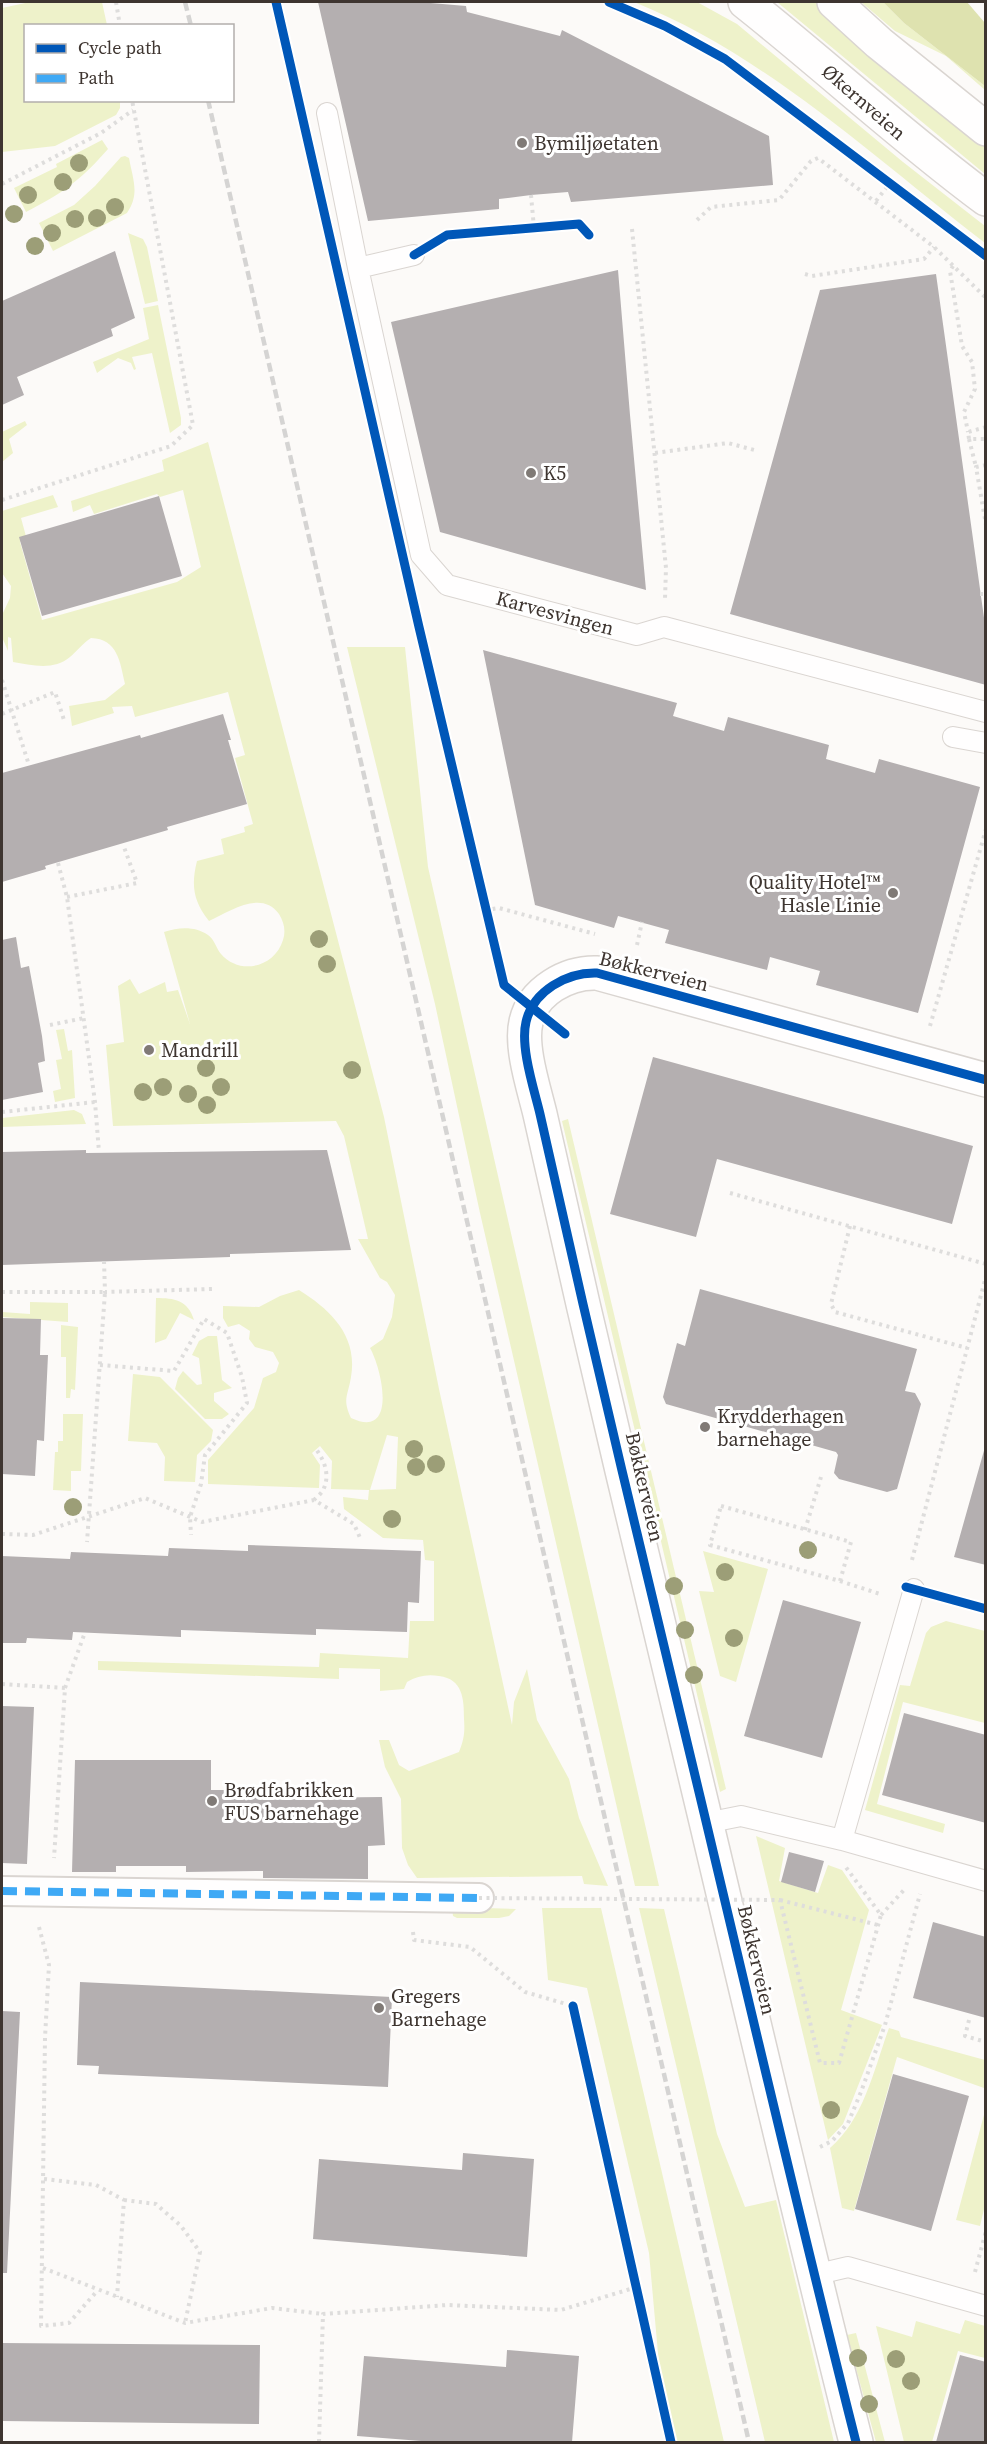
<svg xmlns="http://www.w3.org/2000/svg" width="987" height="2444" viewBox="0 0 987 2444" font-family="'Source Serif 4',serif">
  <rect width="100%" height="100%" fill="#fcfaf8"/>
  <path fill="#eef2ca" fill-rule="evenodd" d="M30,2H102L107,25L26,26V100L120,101V108L116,115L55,146L2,152V8Z
    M634,2H697L737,24L903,162L985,226V243C873,157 766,55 634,2Z
    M777,2H817C871,53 927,100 985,145V174Z
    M861,2H883L904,23L985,86V90L946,56L895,31Z
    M102,140L108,149C81,180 63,193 26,212L14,188L57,167L56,164Z
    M125,156L129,158C133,180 140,194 127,213L53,251L39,223L74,205L95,186L121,157Z
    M128,233L143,239L147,247L158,301L145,304Z
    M158,305L181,418V425L170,433L152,353L132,357L136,369L134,370L131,363L118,358L97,373L93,362L149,339L143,308Z
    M25,421L27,425L9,439L13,453L2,462V432Z
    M208,442L384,1117L439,1389L512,1725L514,1702L527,1669L537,1720L569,1779L579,1818L608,1886L584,1884L582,1876L417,1878L408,1865L402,1848L401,1799L385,1767L379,1740H389L399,1765L409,1771L459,1752C464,1740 465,1732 464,1719C464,1699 463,1679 439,1676C427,1674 417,1676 407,1682L404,1689L380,1691V1669L339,1668V1679L98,1670V1661L319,1667L320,1653L408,1658L410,1621H434V1561L425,1560L423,1540L383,1538L344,1509L343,1497L368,1500L369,1490L331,1489L332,1461L320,1446L312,1453L320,1465L319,1488L208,1484V1460L254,1408L263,1378L276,1372L279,1363L273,1352L255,1347L249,1339L250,1331L239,1324L228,1327L223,1318V1306L259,1307L280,1296L299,1290C331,1310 358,1336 351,1377C348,1396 342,1399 351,1418C398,1440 382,1369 370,1348L383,1339L392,1317L395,1295L387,1282L380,1278L358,1239H368L344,1136L336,1121L113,1126L106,1045L124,1042L118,986L130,979L139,994L165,982L167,992L178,990L190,1024L164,932C179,927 195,926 208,935C215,940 216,948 221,954C240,976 275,967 283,940C286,931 284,922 279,914C261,889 229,912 209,921C193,901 191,885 197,861L224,854L221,839L245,832L244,827L253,824L235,758L245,755L228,692L135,717L132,706L112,707L114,713L72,726L69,706L105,700L125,684C120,662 118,639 91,638C83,643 77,651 70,657C54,671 31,665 13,662L11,638L8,637V651L2,637V615L10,598L11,586L2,573V511L53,495L58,507L21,518L27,540L20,542L42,620L177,582L201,567L183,490L160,497L157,494L94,514L90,505L73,512L71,501L164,471L162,460ZM387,1435L398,1437L396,1489L370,1490Z
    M347,647H405L428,867L659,1886H635L480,1213L435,1004Z
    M64,1029L68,1051L72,1050L75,1098L55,1102L53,1091L61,1089L56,1060L62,1059L56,1030Z
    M74,1110L82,1114L86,1124L2,1127V1118Z
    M568,1119L726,1789L720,1792L562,1121Z
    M156,1298C174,1298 188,1300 194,1320L180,1313L166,1339L155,1343Z
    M30,1302L68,1303V1322L2,1317V1312L30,1314Z
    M61,1325L78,1327L75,1390L71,1389L70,1398H66V1357H61Z
    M208,1336H217L222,1380L232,1388L214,1393V1401L229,1414L222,1419H205L175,1389L178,1378L183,1371L197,1385L202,1384L199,1358L192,1355L199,1341Z
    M133,1374L160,1377L213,1430L211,1441L197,1455L195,1482L164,1481L165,1457L157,1443L128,1441Z
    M63,1414H83L81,1471H71V1491L53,1490L55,1452H58V1441H63Z
    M703,1551L768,1569L736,1682L720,1676L699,1591L714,1592Z
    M946,1621L985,1631V1723L903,1702L877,1804L945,1824L943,1833L865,1810L900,1685L910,1686L926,1633L931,1627Z
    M756,1836L785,1848L779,1881L818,1893L828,1865L842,1870L869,1910L841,2010L882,2025L843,2124L828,2140Z
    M452,1907L516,1909L509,1916L499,1918H457L453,1916Z
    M542,1908H601L724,2442H666L649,2253L587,1988L548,1980Z
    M639,1908L664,1909L717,2134L745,2207L776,2200L834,2442H765Z
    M889,2028L899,2031L901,2037L985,2060V2092L984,2088L897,2057L854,2211L842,2208L830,2148C864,2119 874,2069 889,2028Z
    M985,2111V2205L980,2226L956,2220Z
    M965,2320L985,2326V2358L958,2351L932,2442H904L876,2326L912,2337L916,2321L960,2334Z
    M856,2333L885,2442H876L847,2335Z"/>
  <path fill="#dee2af" d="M883,2H967L985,23V86L904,23Z"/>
  <path fill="#b4afb0" d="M318,2H419L466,6L467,12L560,36L562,30L769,136L773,185L571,202L568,192L531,195L499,199V209L368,221Z
    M115,251L135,318L111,329L113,336L17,377L24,395L2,405V301Z
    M618,270L630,415L646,590L440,532L391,322Z
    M936,274L986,632V685L730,614L820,290Z
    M159,496L182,576L42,616L19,537Z
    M483,650L677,703L673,716L724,731L728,717L829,745L826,759L875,773L879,759L980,787L918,1013L816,985L820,971L770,957L767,970L665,943L669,930L618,916L614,928L535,905Z
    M223,714L231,740H228L247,804L167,827L168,830L45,866L46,869L2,882V773L140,735L141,738Z
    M16,937L21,968L29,966L42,1036L45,1061L38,1063L43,1092L2,1100V940Z
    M653,1057L973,1146L952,1224L717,1159L696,1237L610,1214Z
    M86,1150V1153L327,1150L351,1250L230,1254V1257L2,1265V1152Z
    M700,1289L917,1349L905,1391L915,1393L921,1404L897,1489L887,1492L839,1479L834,1473L838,1455L836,1452L666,1404L663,1397L677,1343L685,1346Z
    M2,1318L41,1319L40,1355H48L44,1441L37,1440L35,1476L2,1474Z
    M985,1447H986V1565L954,1557Z
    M248,1545L421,1551L419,1603L408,1602L407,1632L316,1629V1635L181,1630V1637L73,1632L72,1640L27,1638L26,1643H2V1556L70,1559L71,1552L168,1556L169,1548L248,1551Z
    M783,1600L861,1622L822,1758L744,1736Z
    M2,1706L34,1707L27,1864L2,1863Z
    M904,1713L986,1735V1823L882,1795Z
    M75,1760H211V1790H294V1798L382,1797L385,1845L368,1846V1879L263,1878V1871L186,1872V1866H116V1872H72Z
    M789,1852L824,1861L815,1892L781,1882Z
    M933,1922L986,1937V2018L913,1998Z
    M80,1982L392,1997L388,2087L98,2074L99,2066L77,2065Z
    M2,2011L20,2012L7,2273H2Z
    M893,2074L969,2096L931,2231L855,2209Z
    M463,2153L534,2159L527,2257L313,2239L319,2159L462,2170Z
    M2,2343L260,2345L259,2424L2,2421Z
    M507,2350L579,2356L572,2442H434L357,2436L364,2356L506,2367Z
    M960,2355L986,2362V2442H936Z"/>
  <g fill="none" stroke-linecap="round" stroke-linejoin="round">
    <defs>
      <path id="service" d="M327,113L358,268L421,555L447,585L637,635L664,627L986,712
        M358,268L414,255
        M953,737L986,743
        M706,1823L741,1816L842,1840L986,1881
        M842,1840L914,1589
        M814,2275L848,2267L986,2306"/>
      <path id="pedestrian" d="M2,1891L479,1898"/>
      <path id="minor" d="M856,2442C803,2233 754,2023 704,1813C664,1644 622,1474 583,1304C569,1241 554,1178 540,1114C534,1089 520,1047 526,1022C533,991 567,972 597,973L986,1080"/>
      <path id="secondary" d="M745,2C826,66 902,137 986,199
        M834,2L879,43L986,129"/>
    </defs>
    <use href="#service" stroke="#dad5d1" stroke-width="22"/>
    <use href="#pedestrian" stroke="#dad5d1" stroke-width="32"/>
    <use href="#minor" stroke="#dad5d1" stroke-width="36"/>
    <use href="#secondary" stroke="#dad5d1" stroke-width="36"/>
    <path stroke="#dedddc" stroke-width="4" stroke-dasharray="3 4.5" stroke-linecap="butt" d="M116,2L120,26
      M2,184L101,133L133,110
      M531,195L534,228
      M876,201L890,183
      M697,220L711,207L779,200L811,161L818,158L934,247L986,298
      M632,229L666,568L665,599
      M441,239L447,235L579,224L589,235
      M953,266L950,271L962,346L972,362L975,389L964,412L968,432
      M805,274L812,276L924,259L934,247
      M986,427L968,432L969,439H986
      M969,439L976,467
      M655,453L728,443L758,451
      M986,465L976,467L986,525
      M2,500L171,446L193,425L132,100
      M980,594H986
      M2,680L28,762
      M2,714L55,692L64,720
      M58,863L67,897L95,1102L99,1152
      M67,897L137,883L124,847
      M485,910L499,908L595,934
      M637,945L642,922
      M50,1025L84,1018
      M930,1026L986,829
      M2,1112L95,1102
      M730,1193L986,1264
      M850,1226L831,1304L835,1312L967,1348
      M104,1261L105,1292L212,1289
      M2,1292H105L87,1542
      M100,1365L174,1371L204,1319L227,1333L242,1377L247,1403L205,1455L201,1484L190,1517L191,1535
      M314,1500C317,1497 323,1492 324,1488C330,1474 324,1460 316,1449
      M721,1506L851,1542L840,1581L710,1545Z
      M805,1530L821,1477
      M2,1534L33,1535L145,1498L202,1522L314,1500L354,1524L361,1540
      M912,1560L986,1276
      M840,1581L880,1594
      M2,1684L65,1688L54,1858
      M65,1688L84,1635
      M780,1900L878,1925
      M881,1915L904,1890
      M39,1927L49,1965L45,2038L41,2326L69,2323L98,2290
      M413,1932L414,1940L470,1947L525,1992L573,2006
      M969,2020L965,2036L986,2042
      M820,2147L832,2141L848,2123L861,2092L885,2025L920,1894
      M44,2179L96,2185L124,2200L117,2297
      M124,2200L156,2204L181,2226L200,2252L185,2323
      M43,2268L185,2323L272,2308L323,2314
      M975,2272L986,2231
      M319,2442L323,2314L447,2305L561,2310L637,2287"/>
    <use href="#service" stroke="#fffefe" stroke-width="20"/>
    <use href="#pedestrian" stroke="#fffefe" stroke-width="28"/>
    <use href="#minor" stroke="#fffefe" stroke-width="33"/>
    <use href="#secondary" stroke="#fffefe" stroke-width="33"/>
    <path stroke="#d5d4d3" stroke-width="4.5" stroke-dasharray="9 4.5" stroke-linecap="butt" d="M185,2L191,26
      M208,100L749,2442"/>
    <path stroke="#dedddc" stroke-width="4" stroke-dasharray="3 4.5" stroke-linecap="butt" d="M479,1898L780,1900L820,2063H839L881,1915L845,1866"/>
    <path stroke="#3fa9f5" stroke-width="8" stroke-dasharray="15 8" stroke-linecap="butt" d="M2,1891L479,1898"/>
    <defs>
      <path id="cycleway" d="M276,2L419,627L504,985L565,1034
        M609,2L665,26L725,59L986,256
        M414,255L447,235L579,224L589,235
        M906,1587L986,1609
        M573,2006L671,2442
        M856,2442C803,2233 754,2023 704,1813C664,1644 622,1474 583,1304C569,1241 554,1178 540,1114C534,1089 520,1047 526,1022C533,991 567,972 597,973L986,1080"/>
    </defs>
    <use href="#cycleway" stroke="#fff" stroke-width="13"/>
    <use href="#cycleway" stroke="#0057b8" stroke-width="9"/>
  </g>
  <g fill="#9c9e77">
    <circle cx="79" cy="163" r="9"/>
    <circle cx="63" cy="182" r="9"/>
    <circle cx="28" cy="195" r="9"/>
    <circle cx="115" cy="207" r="9"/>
    <circle cx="14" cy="214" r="9"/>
    <circle cx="97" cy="218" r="9"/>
    <circle cx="75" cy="219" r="9"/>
    <circle cx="52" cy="233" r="9"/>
    <circle cx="35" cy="246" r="9"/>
    <circle cx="319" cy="939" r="9"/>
    <circle cx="327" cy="964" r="9"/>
    <circle cx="206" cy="1068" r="9"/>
    <circle cx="352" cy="1070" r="9"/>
    <circle cx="163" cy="1087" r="9"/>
    <circle cx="221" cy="1087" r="9"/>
    <circle cx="143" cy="1092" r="9"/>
    <circle cx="188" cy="1094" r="9"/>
    <circle cx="207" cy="1105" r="9"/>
    <circle cx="414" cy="1449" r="9"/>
    <circle cx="436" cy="1464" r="9"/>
    <circle cx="416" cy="1467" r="9"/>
    <circle cx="73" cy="1507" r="9"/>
    <circle cx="392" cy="1519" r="9"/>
    <circle cx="808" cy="1550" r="9"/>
    <circle cx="725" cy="1572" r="9"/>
    <circle cx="674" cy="1586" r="9"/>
    <circle cx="685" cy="1630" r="9"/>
    <circle cx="734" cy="1638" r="9"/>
    <circle cx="694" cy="1675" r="9"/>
    <circle cx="831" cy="2110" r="9"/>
    <circle cx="858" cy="2358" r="9"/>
    <circle cx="896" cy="2359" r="9"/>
    <circle cx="911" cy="2381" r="9"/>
    <circle cx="869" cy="2404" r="9"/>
  </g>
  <g fill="#807a76" stroke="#fff" stroke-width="2">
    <circle cx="522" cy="143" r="6"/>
    <circle cx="531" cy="473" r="6"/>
    <circle cx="893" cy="893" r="6"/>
    <circle cx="149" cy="1050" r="6"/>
    <circle cx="705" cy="1427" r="6"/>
    <circle cx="212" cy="1801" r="6"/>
    <circle cx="379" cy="2008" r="6"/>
  </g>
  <g text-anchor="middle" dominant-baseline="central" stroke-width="6" stroke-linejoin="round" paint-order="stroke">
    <g font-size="20" fill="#3e3530" stroke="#fff">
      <text transform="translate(864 102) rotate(41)">Økernveien</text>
      <text transform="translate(555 613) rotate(15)">Karvesvingen</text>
      <text transform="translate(654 971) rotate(14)">Bøkkerveien</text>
      <text transform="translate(645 1487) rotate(77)">Bøkkerveien</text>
      <text transform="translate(757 1960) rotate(77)">Bøkkerveien</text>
    </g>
    <g font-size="20" fill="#3e3530" stroke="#fff" text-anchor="start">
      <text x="534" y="143">Bymiljøetaten</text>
      <text x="543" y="473">K5</text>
      <text x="881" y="882" text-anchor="end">Quality Hotel™<tspan x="881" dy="23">Hasle Linie</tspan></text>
      <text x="161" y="1050">Mandrill</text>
      <text x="717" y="1416">Krydderhagen<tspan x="717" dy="23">barnehage</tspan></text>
      <text x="224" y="1790">Brødfabrikken<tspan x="224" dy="23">FUS barnehage</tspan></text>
      <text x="391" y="1996">Gregers<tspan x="391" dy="23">Barnehage</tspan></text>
    </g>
  </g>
  <rect width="987" height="2444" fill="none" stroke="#3e3530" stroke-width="6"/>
  <rect x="24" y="24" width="210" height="78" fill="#ffffff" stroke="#b2aeac" stroke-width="1.5"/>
  <rect x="36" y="44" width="30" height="9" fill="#0057b8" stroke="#b2aeac" stroke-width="1.5"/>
  <text x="78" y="54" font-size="18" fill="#3e3530">Cycle path</text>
  <rect x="36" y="74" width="30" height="9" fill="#3fa9f5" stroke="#b2aeac" stroke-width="1.5"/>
  <text x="78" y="84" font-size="18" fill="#3e3530">Path</text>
</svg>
